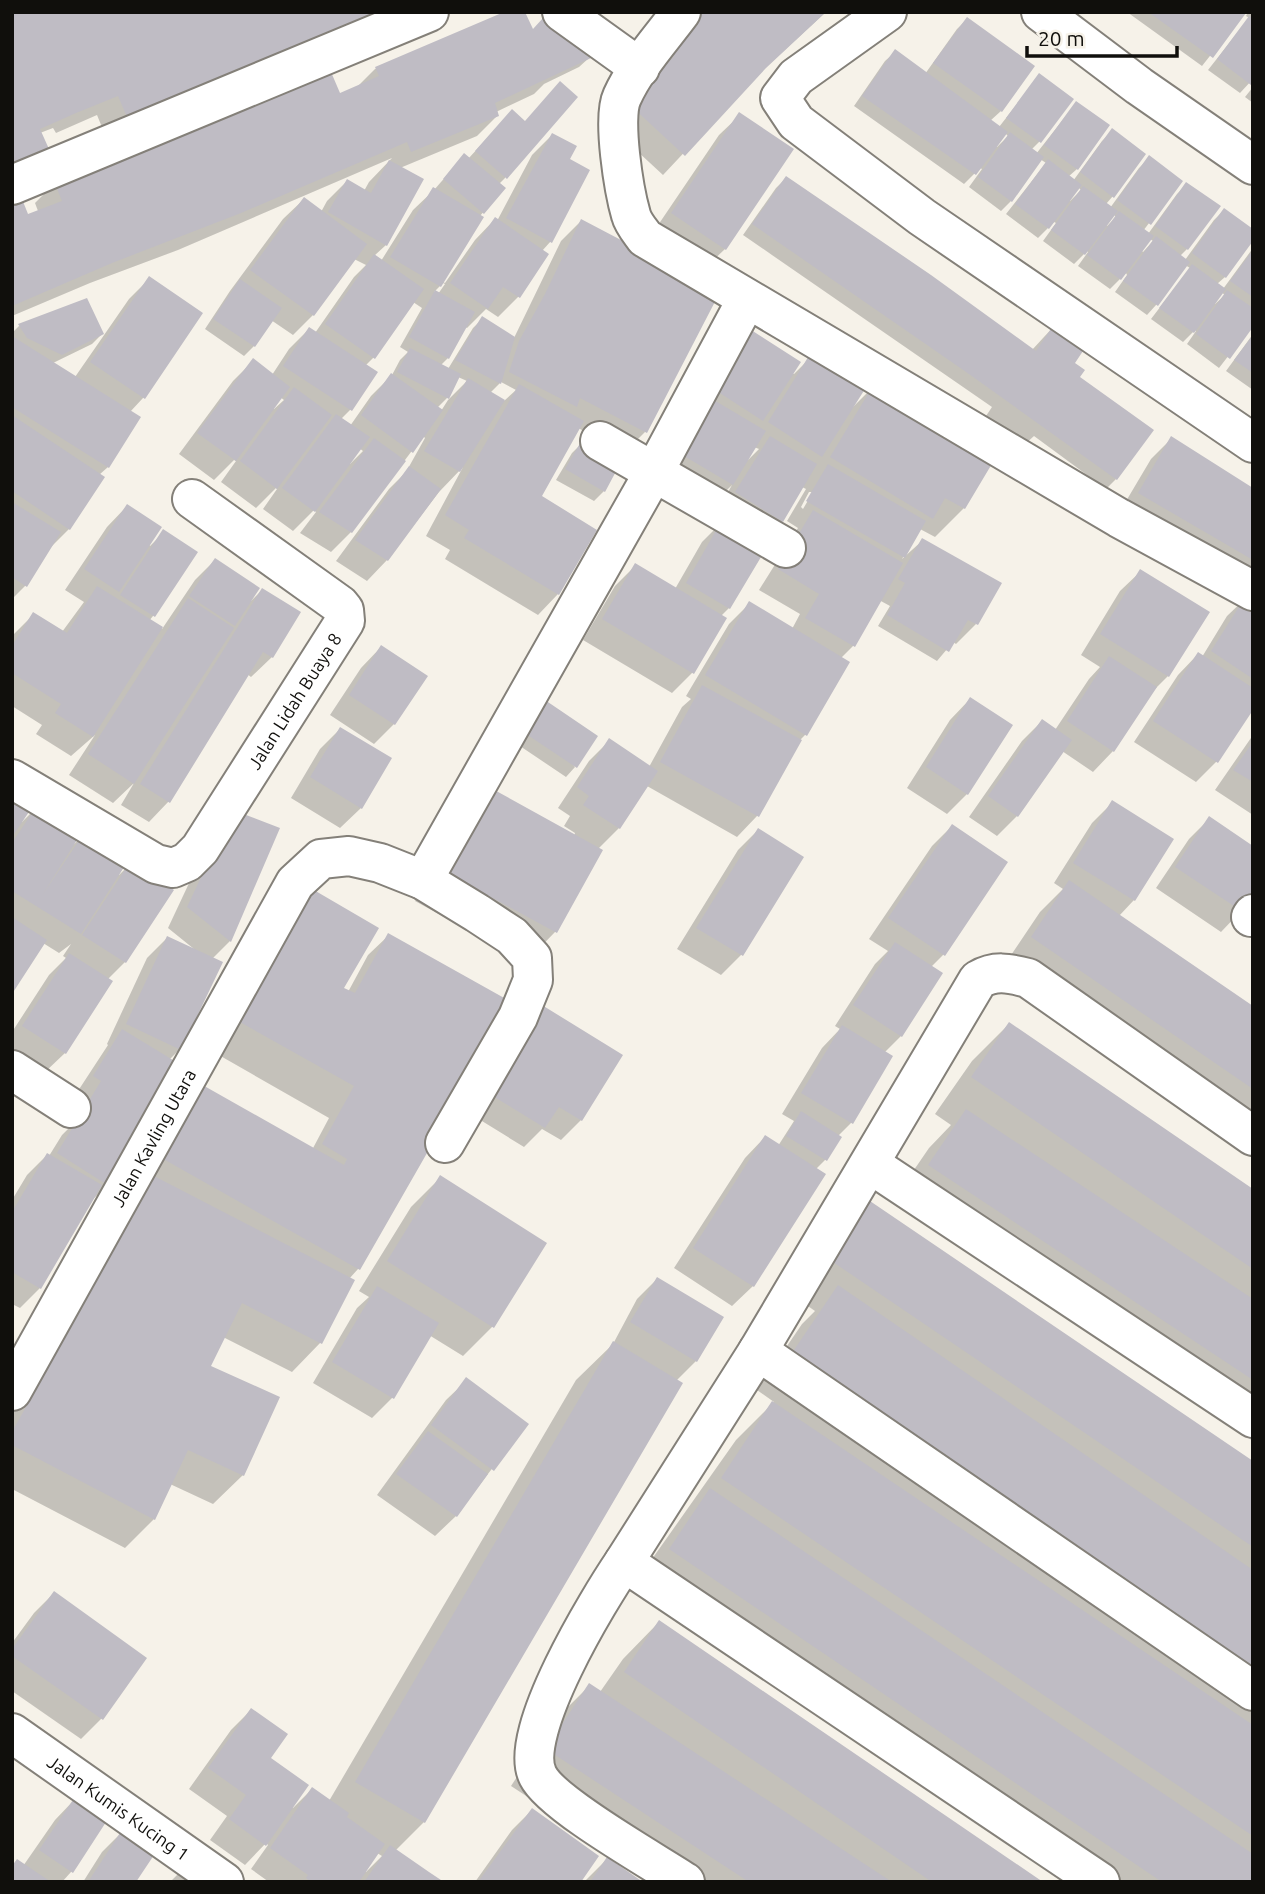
<svg xmlns="http://www.w3.org/2000/svg" width="1265" height="1894" viewBox="0 0 1265 1894" font-family="Ubuntu,sans-serif">
  <rect width="100%" height="100%" fill="#f6f2e9"/>
  <path fill="#0003" fill-rule="evenodd" d="M12,12H406L106,137L97,115L56,133L53,128L40,133L12,175Z
    M508,12L533,31L589,58L579,67L544,84L534,94L496,112L497,116L477,136L400,168L386,245L374,256L381,261L413,210L434,190L455,166L468,159L512,111L505,178L499,184L504,189L479,217L443,282L445,283L475,240L495,219L497,221L532,155L552,135L568,160L551,241L542,251L547,254L518,297L498,317L486,309L467,328L465,327L448,358L440,366L448,369L473,328L483,318L514,338L561,241L581,221L645,432L625,452L578,428L539,497L558,594L538,615L445,559L450,550L426,536L463,467L439,492L387,560L367,581L336,561L389,489L406,472L425,438L423,436L351,532L331,552L300,533L316,512L314,510L293,531L263,509L277,489L276,488L256,508L221,482L236,461L234,460L214,480L179,454L233,381L253,361L272,375L289,349L309,329L315,333L354,277L366,265L354,259L313,315L293,335L271,320L254,346L244,356L205,329L230,291L283,219L304,199L321,212L327,201L347,181L364,191L369,182L392,158L178,250L90,283L12,316V199L27,216L38,211L35,203L55,183L339,95L357,87L375,69ZM443,283L445,284L438,294L434,292ZM413,302L422,308L400,347L408,352L400,360L392,375L371,396L350,426L341,419L350,410L376,373L365,366L374,357ZM458,377L467,381L448,400L441,411L437,408L447,398ZM501,382L516,390L504,401L490,393ZM280,397L284,400L274,409L272,408ZM359,448L363,451L350,464L349,463Z
    M702,12H826L754,78L663,175L610,126Z
    M1127,12H1241L1246,16L1248,12H1253V79L1240,93L1208,70L1249,18L1243,14L1202,66Z
    M967,19L1001,111L990,121L999,127L1039,76V142L1031,150L1036,154L1076,103L1077,169L1068,177L1073,181L1102,141L1112,131L1113,196L1106,204L1110,208L1139,168L1149,158L1181,181L1143,231L1148,234L1177,194L1187,184V249L1180,256L1185,260L1214,220L1224,210L1225,277L1217,284L1223,289L1253,248V324L1219,368L1187,344L1196,331L1195,330L1183,342L1151,319L1190,268L1185,265L1156,305L1147,315L1115,292L1127,275L1126,273L1110,289L1078,266L1088,252L1087,251L1074,264L1043,241L1056,223L1054,222L1038,238L1006,214L1046,163L1040,159L1011,201L1001,211L969,187L982,169L980,168L964,184L854,106L885,61L895,52L925,74L957,29ZM1005,133L1008,136L997,147L995,146ZM1078,187L1081,190L1070,201L1069,200ZM1113,214L1116,217L1107,226L1105,225ZM1150,239L1153,241L1143,252L1141,250ZM1221,292L1225,295L1215,304L1214,303Z
    M1253,87V103L1245,97Z
    M740,115L792,150L725,249L704,269L652,234L719,135Z
    M786,178L1032,350L1055,325L1073,364V383L1116,479L1106,489L1034,436L1023,446L984,419L992,407L743,235L776,188Z
    M149,279L200,314L143,398L130,412L108,467L99,475L69,529L48,550L26,585L12,599V333L19,326L102,334L92,344L53,363L75,377L129,299Z
    M1253,334V390L1226,371Z
    M728,350L794,374L811,357L852,408L874,386L964,508L935,537L920,529L902,559L923,540L976,624L956,644L953,642L937,661L878,626L890,606L879,600L853,646L841,658L805,735L800,740L757,816L737,837L647,786L619,828L598,849L601,851L555,932L526,962L415,901L460,819L574,836L575,833L564,826L570,816L558,808L589,761L609,741L649,767L682,707L691,699L686,696L729,624L749,604L792,629L800,614L759,590L798,528L787,521L806,489L802,487L782,521L761,541L716,513L732,485L712,505L660,473ZM754,447L759,449L748,460ZM809,492H813L803,509L801,507Z
    M1171,439L1253,490V589L1119,513L1151,459Z
    M582,443L604,491L594,501L556,480L572,453Z
    M127,506L150,546L164,532L153,616L149,621L162,629L195,580L215,560L251,601L262,590L272,657L251,677L247,674L169,801L149,822L121,805L134,783L113,803L69,775L95,735L71,756L36,734L42,725L12,706V636L33,615L62,632L84,602L65,590L107,527Z
    M722,522L729,608L721,616L692,673L672,693L583,640L615,586L636,565L675,589L702,542Z
    M1141,571L1168,676L1150,694L1113,751L1093,772L1062,751L1017,816L997,836L969,817L1022,741L1042,721L1055,730L1089,679L1100,667L1081,655L1120,591Z
    M1248,596L1253,599V708L1216,762L1196,782L1134,742L1178,675L1198,654L1202,657L1227,616Z
    M381,647L394,724L374,744L330,715L361,668Z
    M970,699L967,794L947,814L907,788L950,720Z
    M532,710L575,767L566,777L511,740Z
    M340,729L361,808L340,828L291,798L320,749Z
    M1253,735V815L1215,790Z
    M12,790L22,822L38,806L73,845L84,835L119,875L130,864L125,962L107,980L65,1053L44,1073L12,1053V1032L49,975L66,958L63,956L71,944L59,953L43,943L12,991Z
    M1112,803L1134,900L1119,916L1253,1008V1138L1003,967L1040,912L1063,889L1054,883L1092,823Z
    M1209,819L1241,911L1221,932L1156,888L1189,839Z
    M952,826L943,955L931,967L901,1036L884,1053L851,1123L838,1136L825,1160L815,1170L753,1286L732,1306L674,1268L745,1158L765,1137L778,1146L794,1121L782,1114L822,1048L840,1029L835,1026L875,964L888,951L869,939L932,846Z
    M277,829L230,941L212,959L180,1049L169,1060L108,1185L91,1201L40,1288L20,1308L12,1304V1200L27,1175L47,1155L49,1156L62,1135L74,1123V1097L108,1045L107,1044L147,958L167,938L194,949L168,928L213,832Z
    M758,830L801,857L741,955L721,975L677,949L738,850Z
    M389,935L400,1198L358,1269L349,1279L321,1342L292,1372L223,1337L208,1367L243,1475L213,1504L170,1484L154,1519L125,1548L12,1489V1411L170,1115L312,1150L329,1118L203,1046L243,976L341,989L348,992L368,955Z
    M517,1024L581,1120L561,1140L542,1129L524,1147L464,1110Z
    M1009,1024L1253,1191V1441L892,1202L929,1148L951,1125L935,1114L972,1061Z
    M440,1178L545,1243L492,1327L463,1356L429,1335L392,1398L372,1418L313,1383L357,1308L369,1297L359,1291L411,1207Z
    M830,1238L1253,1463V1882H1071L633,1586L736,1440L774,1402L757,1390L802,1324L815,1311L792,1295Z
    M657,1279L696,1361L676,1381L424,1822L395,1851L441,1882H269L251,1869L268,1845L266,1843L245,1865L210,1840L227,1816L189,1789L231,1730L251,1710L269,1759L291,1807L293,1808L312,1789L329,1801L576,1380L613,1344L637,1299ZM377,1853L382,1856L366,1872L364,1871Z
    M467,1380L526,1424L456,1516L435,1536L377,1495L446,1400Z
    M54,1593L145,1658L101,1719L81,1739L12,1691V1643L34,1613Z
    M659,1622L1040,1882H657L511,1786L553,1722L589,1686L600,1692L623,1659Z
    M75,1799L106,1819L71,1872L62,1882H12L55,1820Z
    M532,1810L578,1882H475L512,1830Z
    M122,1832L134,1882H83L102,1852Z
    M607,1859L640,1882H584Z
    M182,1870L200,1882H170Z"/>
  <path fill="#bfbcc4" d="M12,12H383L127,117L118,96L76,113L40,129L49,149L14,164Z
    M504,12H525L533,29L543,18L591,58L495,103L499,116L411,152L407,142L241,213L112,263L12,306V197L20,194L28,214L62,201L54,181L331,72L340,93L379,76L375,67Z
    M699,12H826L766,68L685,156L629,104L674,56L665,46Z
    M1148,12H1244L1246,13L1213,58Z
    M1249,16L1253,18L1251,85L1217,59Z
    M967,17L1035,66L1002,112L933,63Z
    M895,49L1008,132L976,175L862,96Z
    M1039,73L1074,99L1041,143L1006,118Z
    M560,81L578,97L507,179L475,151L512,109L525,121Z
    M1076,101L1110,125L1078,170L1044,145Z
    M739,112L794,149L726,250L671,213Z
    M1112,128L1146,154L1114,198L1080,172Z
    M1010,132L1044,157L1012,202L978,177Z
    M552,133L577,146L570,159L590,170L552,243L506,218Z
    M464,153L506,188L484,214L443,179Z
    M1149,155L1183,181L1151,225L1117,200Z
    M1048,159L1082,185L1049,229L1015,204Z
    M389,160L424,179L387,246L328,212L347,179L371,193Z
    M786,176L931,275L1036,351L1055,323L1087,345L1075,363L1085,370L1080,377L1154,430L1117,480L969,374L752,224Z
    M1186,182L1221,206L1188,250L1155,226Z
    M1083,186L1118,211L1085,255L1051,230Z
    M433,187L484,217L441,287L390,257Z
    M304,197L367,244L314,316L250,270Z
    M1224,208L1253,229V241L1226,278L1192,253Z
    M1119,211L1154,236L1121,280L1087,255Z
    M495,217L549,254L520,298L503,287L488,309L450,283Z
    M581,219L720,292L647,433L580,398L577,407L509,372L519,341L545,294Z
    M1156,236L1190,262L1158,306L1123,281Z
    M1253,250V297L1230,281Z
    M374,254L424,289L375,359L325,324Z
    M1192,264L1226,289L1194,333L1159,308Z
    M149,276L203,313L145,399L90,362Z
    M240,279L282,308L255,347L213,319Z
    M435,290L475,312L449,359L409,337Z
    M1227,290L1253,308V327L1230,359L1196,334Z
    M87,298L104,334L62,355L27,338L18,324Z
    M482,316L515,337L501,384L455,360Z
    M309,327L378,372L352,411L283,366Z
    M748,328L801,362L763,421L709,386Z
    M1253,335V373L1234,360Z
    M12,336L141,417L109,468L12,407Z
    M410,348L461,374L449,399L397,372Z
    M810,354L865,389L822,457L768,422Z
    M253,358L290,387L236,461L197,433Z
    M391,373L443,410L413,453L361,415Z
    M468,378L505,400L460,472L424,451Z
    M519,384L584,421L542,496L597,530L559,595L464,538L469,530L445,515Z
    M874,384L996,457L965,509L945,498L933,519L830,457Z
    M294,387L332,415L277,489L240,461Z
    M712,399L766,431L733,485L679,453Z
    M336,414L370,437L315,512L282,488Z
    M12,415L105,477L70,530L12,491Z
    M770,436L817,464L783,522L735,492Z
    M1171,436L1253,488V560L1138,493Z
    M374,438L406,461L352,533L319,512Z
    M582,440L621,462L605,492L565,469Z
    M828,464L926,521L905,558L806,501Z
    M409,466L441,489L388,561L355,540Z
    M12,502L61,532L27,587L12,577Z
    M127,504L162,527L119,592L84,569Z
    M813,510L903,563L855,647L805,618L819,594L778,569Z
    M722,520L767,547L730,609L686,583Z
    M163,529L198,552L155,617L120,595Z
    M922,538L1002,583L978,625L968,620L949,652L887,615L905,583L898,579Z
    M215,558L260,588L235,626L189,596Z
    M635,563L727,618L694,674L602,619Z
    M1140,569L1210,612L1169,677L1100,634Z
    M97,586L163,627L93,737L55,713L61,704L12,673V646L33,612L67,633Z
    M262,588L301,612L273,658L263,652L170,803L140,784Z
    M1247,594L1253,597V679L1211,651Z
    M188,598L234,628L134,784L88,754Z
    M749,601L850,662L807,736L705,675Z
    M381,645L428,676L395,725L349,695Z
    M1198,652L1253,688V710L1218,763L1153,721Z
    M1109,656L1157,687L1114,752L1067,721Z
    M702,685L802,740L759,817L660,762Z
    M970,697L1013,725L968,795L926,767Z
    M542,698L598,736L577,768L520,730Z
    M1042,719L1072,740L1018,817L988,796Z
    M340,727L392,758L362,809L310,777Z
    M609,738L658,771L620,829L583,805L589,796L577,787Z
    M1253,742V782L1233,770Z
    M489,787L603,850L557,933L443,871Z
    M12,788L35,803L12,837Z
    M1112,800L1174,839L1135,901L1073,863Z
    M38,804L82,832L43,894L84,833L128,861L81,934L12,891V843Z
    M233,810L280,828L231,942L187,907Z
    M1209,816L1253,846V898L1243,912L1175,867Z
    M952,824L1008,862L945,956L888,918Z
    M758,828L804,857L743,956L696,928Z
    M130,862L174,890L126,963L82,935Z
    M1069,880L1253,1006V1089L1031,937Z
    M307,886L379,928L344,988L355,993L388,933L513,1003L360,1270L158,1156L199,1083L344,1165L347,1159L322,1144L354,1086L231,1017Z
    M12,917L47,940L12,994Z
    M167,936L223,962L181,1050L126,1024Z
    M895,942L943,973L902,1037L853,1005Z
    M69,953L113,981L66,1054L22,1026Z
    M537,1002L623,1055L582,1121L559,1107L545,1128L483,1090Z
    M1009,1022L1253,1189V1269L971,1077Z
    M842,1025L893,1056L853,1124L801,1093Z
    M122,1029L181,1065L109,1186L57,1153L101,1081L93,1076Z
    M966,1109L1253,1299V1380L928,1165Z
    M801,1111L842,1137L827,1161L786,1136Z
    M765,1135L826,1174L754,1287L693,1248Z
    M47,1153L102,1185L41,1289L12,1272V1212Z
    M150,1174L355,1280L322,1344L242,1303L211,1366L280,1397L244,1476L188,1450L155,1520L12,1445V1432L85,1301Z
    M440,1175L547,1243L494,1328L387,1261Z
    M867,1199L1253,1461V1547L827,1258Z
    M657,1277L724,1317L697,1362L630,1322Z
    M838,1285L1253,1570V1668L792,1353Z
    M377,1286L439,1323L394,1399L332,1362Z
    M613,1341L683,1383L425,1823L355,1782Z
    M466,1377L529,1424L494,1471L431,1425Z
    M772,1401L1253,1725V1836L721,1478Z
    M428,1431L488,1474L457,1517L396,1474Z
    M710,1488L1253,1854V1882H1162L669,1549Z
    M54,1591L147,1658L103,1720L12,1656V1649Z
    M659,1620L1043,1882H932L624,1672Z
    M589,1683L892,1882H749L546,1749Z
    M251,1708L288,1734L271,1758L309,1785L266,1846L229,1819L246,1795L208,1768Z
    M312,1787L349,1813L347,1817L385,1844L359,1882H311L306,1878L308,1875L270,1848Z
    M75,1797L108,1819L73,1873L39,1850Z
    M532,1808L599,1856L581,1882H478Z
    M122,1830L156,1852L136,1882H88Z
    M390,1845L429,1872L444,1882H364Z
    M607,1857L643,1882H590Z
    M17,1859L51,1882H12V1866Z"/>
  <g fill="none" stroke-linecap="round" stroke-linejoin="round">
    <defs>
      <g id="minor">
        <path d="M562,12L640,68"/>
        <path d="M681,12C661,39 636,66 622,97C612,118 624,191 631,215C633,223 640,231 645,238L1119,518L1253,591"/>
        <path d="M887,12L796,77L780,98L796,122L922,217L1253,443"/>
        <path d="M1041,12L1139,86L1253,165"/>
        <path d="M12,185L429,12"/>
        <path d="M600,441L786,548"/>
        <path id="s1" d="M12,779L156,864L173,868L187,862L200,849L345,621L344,610L340,605L192,499"/>
        <path d="M423,880L654,472L747,299"/>
        <path d="M1251,917L1253,914"/>
        <path d="M12,1070L71,1108"/>
        <path d="M870,1164L1253,1418"/>
        <path d="M758,1351L1253,1691"/>
        <path id="s2" d="M12,1391L295,883L321,859L349,856L380,863L423,880L477,913L512,936L532,958L533,980L518,1017L445,1143"/>
        <path d="M624,1562L1100,1882"/>
        <path id="s3" d="M12,1733L224,1882"/>
        <path d="M685,1882C653,1861 552,1804 538,1776C516,1734 599,1599 624,1562L758,1351L978,980C995,970 1008,973 1028,978L1253,1136"/>
      </g>
    </defs>
    <use href="#minor" stroke="#848079" stroke-width="42"/>
    <use href="#minor" stroke="#fff" stroke-width="38"/>
  </g>
  <g text-anchor="middle" dominant-baseline="central" stroke-width="5" stroke-linejoin="round" paint-order="stroke">
    <g font-size="18" fill="#100f0c" stroke="#f6f2e9">
      <text stroke="none"><textPath href="#s1" startOffset="394">Jalan Lidah Buaya 8</textPath></text>
      <text stroke="none"><textPath href="#s2" startOffset="290">Jalan Kavling Utara</textPath></text>
      <text stroke="none"><textPath href="#s3" startOffset="130">Jalan Kumis Kucing 1</textPath></text>
    </g>
  </g>
  <rect width="1265" height="1894" fill="none" stroke="#100f0c" stroke-width="28"/>
  <path d="M1027 46v10h150v-10" fill="none" stroke="#100f0c" stroke-width="3.5"/>
  <text x="1038" y="46" font-size="21" fill="#100f0c" stroke="#f6f2e9" stroke-width="5" paint-order="stroke">20 m</text>
</svg>
